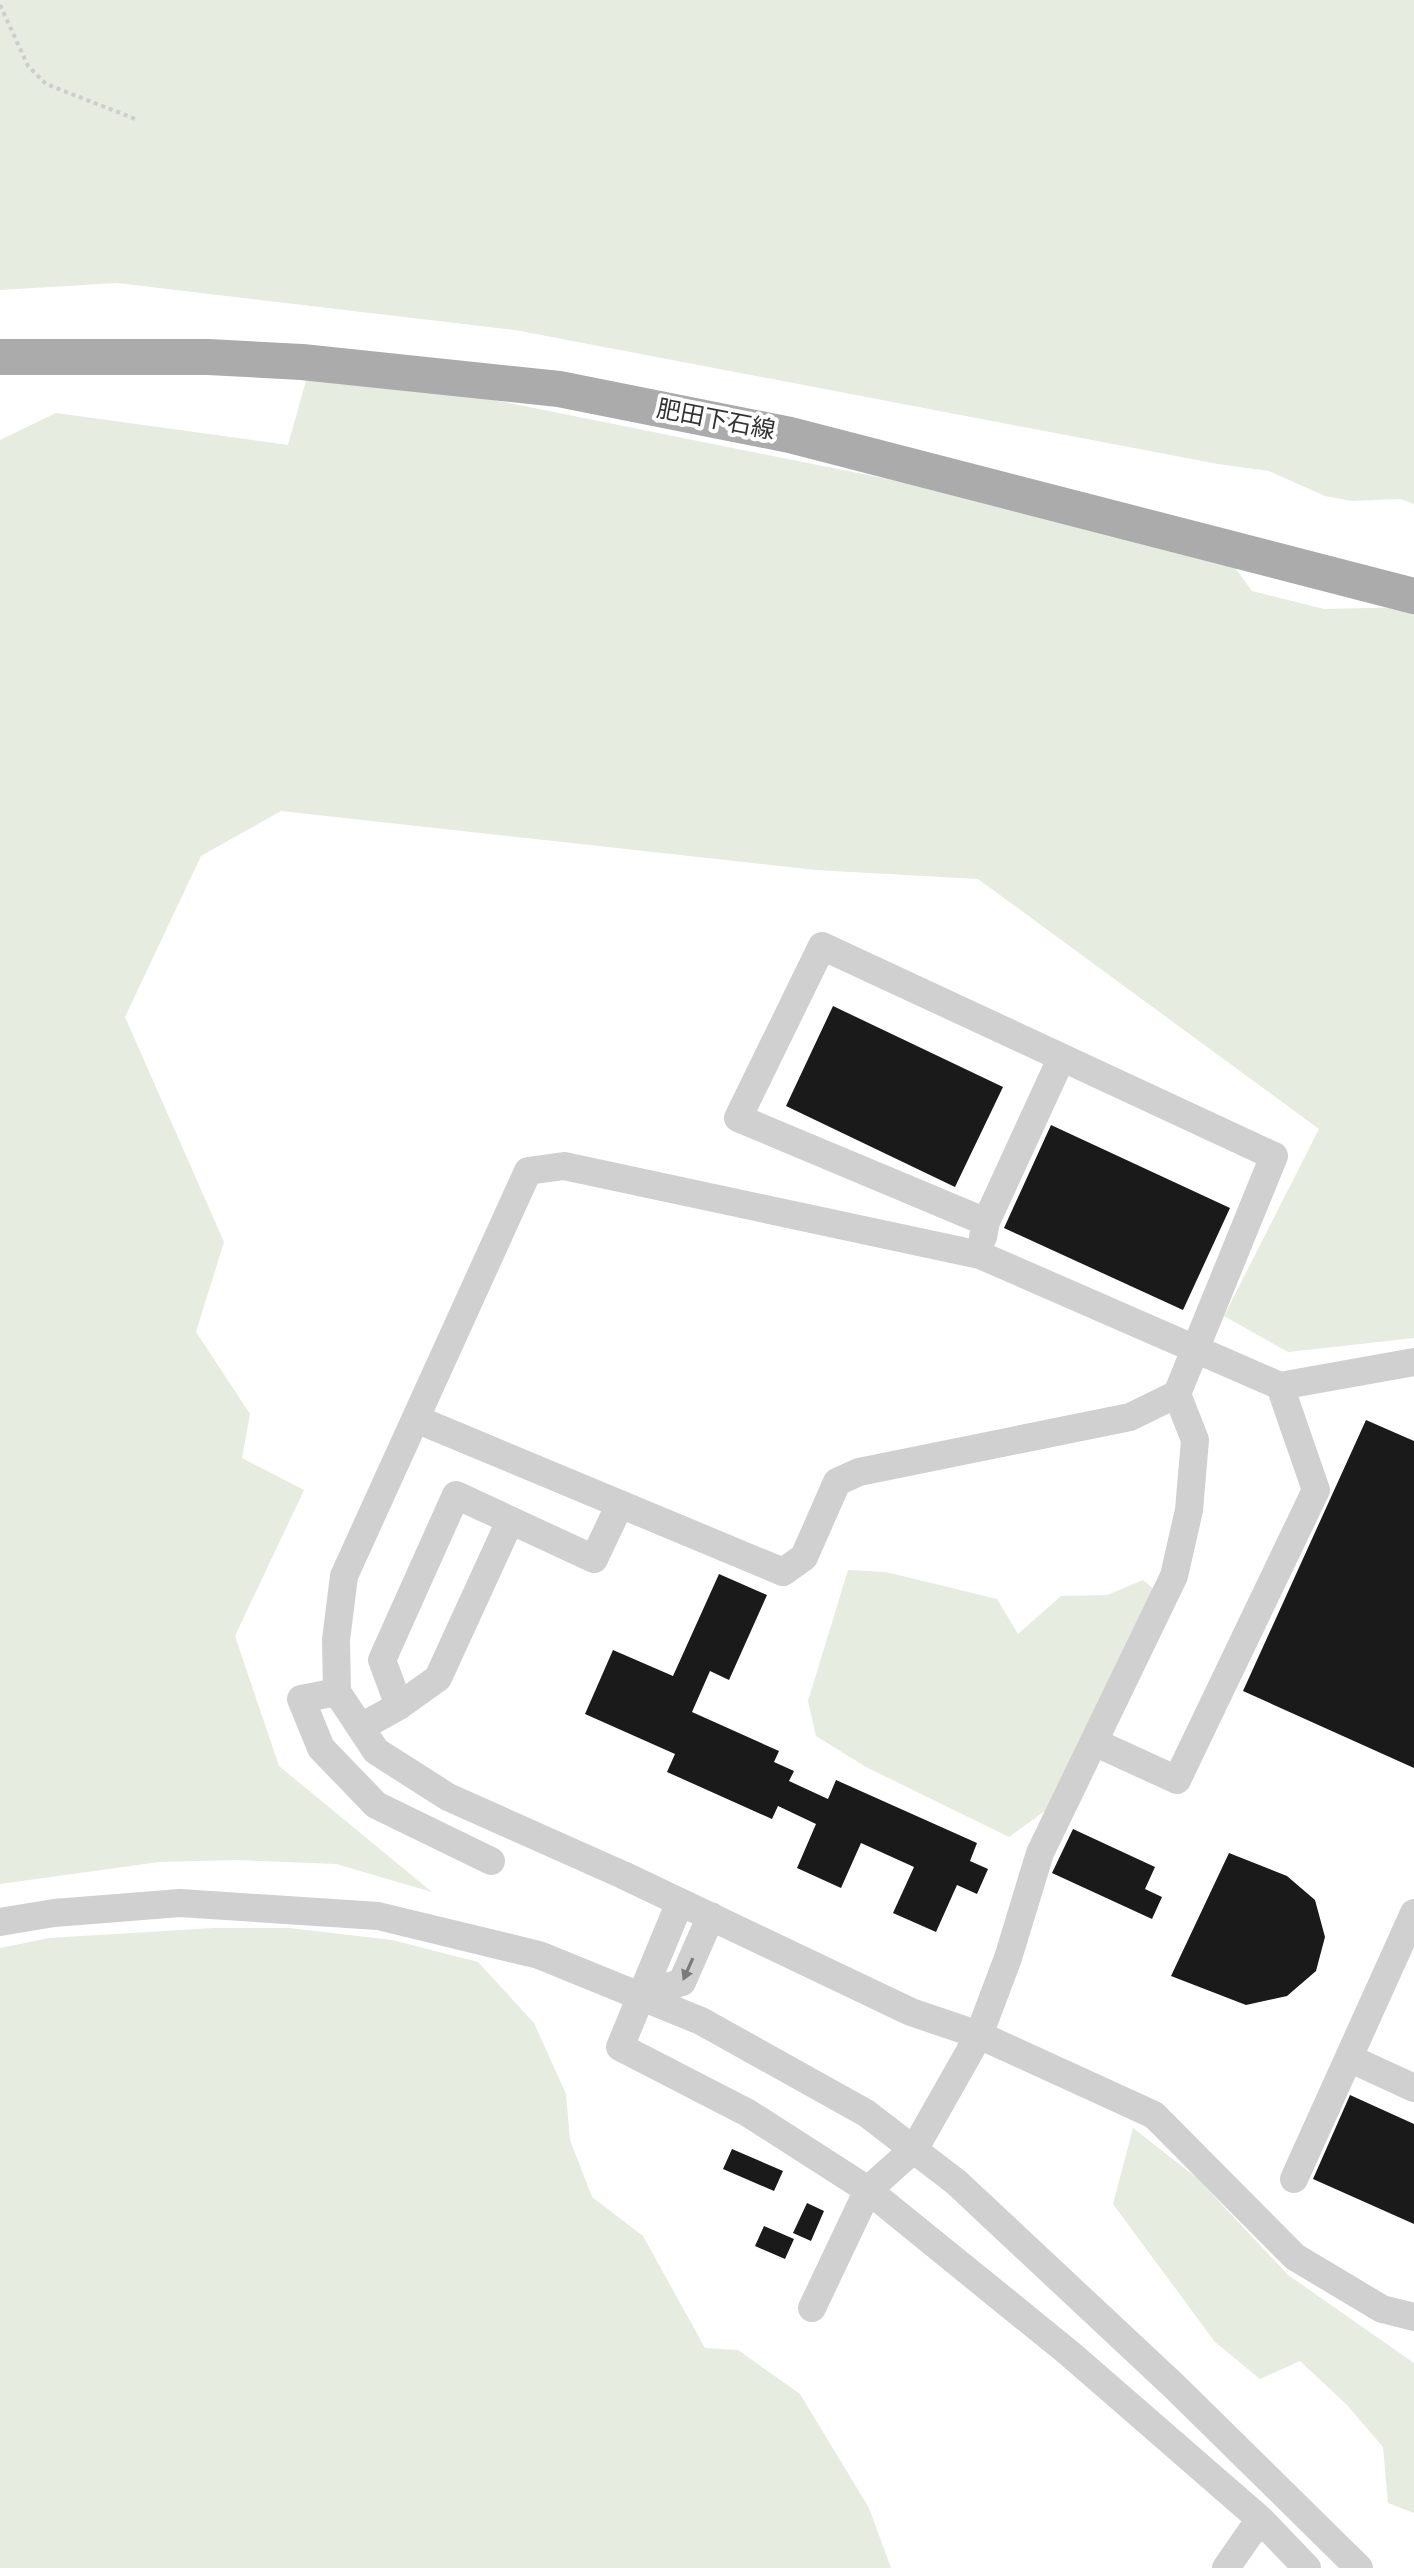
<svg xmlns="http://www.w3.org/2000/svg" width="1414" height="2568" viewBox="0 0 1414 2568" font-family="'DM Sans','Noto Sans JP',sans-serif">
  <rect width="100%" height="100%" fill="#fff"/>
  <path fill="#e6ecdf" d="M0,0H1414V504L1400,499L1352,501L1325,496L1269,471L1218,464L515,330L117,283L0,290Z
    M307,377L439,389L913,484L1228,558L1252,591L1324,609L1414,607V1338L1288,1352L1224,1316L1319,1129L978,879L816,870L281,811L201,856L125,1017L224,1242L196,1332L250,1414L242,1458L304,1490L235,1636L279,1766L432,1892L336,1864L237,1860L159,1862L0,1884V440L56,413L288,445Z
    M848,1570L886,1572L997,1599L1018,1634L1061,1596L1107,1595L1143,1580L1156,1591L1046,1810L1009,1837L866,1767L816,1736L808,1701Z
    M214,1928H289L392,1940L478,1962L534,2023L566,2094L570,2140L592,2197L643,2236L705,2348L738,2350L800,2394L869,2508L891,2568H0V1948L49,1938Z
    M1133,2128L1197,2178L1288,2275L1414,2363V2513L1388,2503L1383,2447L1347,2405L1300,2361L1260,2379L1215,2342L1113,2204Z"/>
  <path fill="#1a1a1a" d="M833,1006L1003,1087L955,1187L786,1106Z
    M1051,1125L1230,1208L1183,1310L1004,1228Z
    M1366,1420L1414,1441V1768L1243,1691Z
    M719,1574L767,1595L729,1680L710,1671L692,1712L779,1751L774,1762L794,1771L789,1781L828,1799L836,1780L977,1843L970,1861L988,1869L977,1894L957,1885L936,1932L893,1913L914,1867L861,1843L841,1888L797,1868L816,1824L778,1806L772,1819L667,1772L675,1754L585,1714L613,1650L673,1676Z
    M1073,1829L1155,1867L1145,1889L1162,1897L1152,1919L1052,1873Z
    M1229,1853L1287,1876L1315,1900L1325,1937L1316,1971L1287,1996L1246,2005L1171,1976Z
    M1350,2095L1414,2124V2224L1313,2179Z
    M732,2149L783,2171L774,2191L723,2169Z
    M807,2203L824,2211L811,2241L793,2233Z
    M764,2226L794,2239L785,2259L755,2246Z"/>
  <g fill="none" stroke-linecap="round" stroke-linejoin="round">
    <path stroke="#cdcdcd" stroke-width="4" stroke-dasharray="4 4" stroke-linecap="butt" d="M0,5L28,66L46,84L138,120"/>
    <path stroke="#d0d0d0" stroke-width="28" d="M983,1237L986,1222L1061,1059
      M1414,1362L1280,1386L980,1255L564,1166L528,1171L344,1576L336,1640L337,1692L376,1751L448,1797L623,1875L911,2012L979,2035L1154,2115L1295,2257L1382,2309L1414,2317
      M416,1419L783,1572L804,1557L837,1482L859,1472L1130,1417L1177,1394
      M337,1692L301,1699L321,1748L376,1805L491,1861
      M399,1706L438,1678L510,1521
      M361,1727L399,1706L382,1660L456,1495L594,1559L620,1504
      M1094,1742L1177,1780L1316,1490L1280,1386
      M680,1902L620,2047L748,2113L868,2190L1069,2353L1260,2519L1307,2568
      M0,1922L54,1913L180,1903L378,1916L539,1955L701,2021L866,2113L956,2182L1174,2386L1359,2568
      M641,1996L682,1982L711,1916
      M1349,2058L1414,2088
      M1294,2179L1414,1913
      M812,2308L868,2190L915,2148L979,2035L1008,1958L1040,1853L1174,1576L1189,1510L1195,1440L1177,1394L1274,1156L822,946L738,1118L986,1222
      M1226,2568L1260,2519"/>
    <path stroke="#ababab" stroke-width="36" d="M0,357H208L302,362L559,389L790,435L1414,596"/>
  </g>
  <defs><path id="oneway-solid" d="M-6-.8H1V-3.2L6.5 0L1 3.2V.8H-6Z" transform="scale(2)"/></defs>
  <use fill="#7a7a7a" href="#oneway-solid" transform="translate(688 1969) rotate(114)"/>
  <g text-anchor="middle" dominant-baseline="central" stroke-width="8" stroke-linejoin="round" paint-order="stroke">
    <g font-size="24" fill="#333" stroke="#fff">
      <text transform="translate(716 419) rotate(11)">肥田下石線</text>
    </g>
  </g>
</svg>
